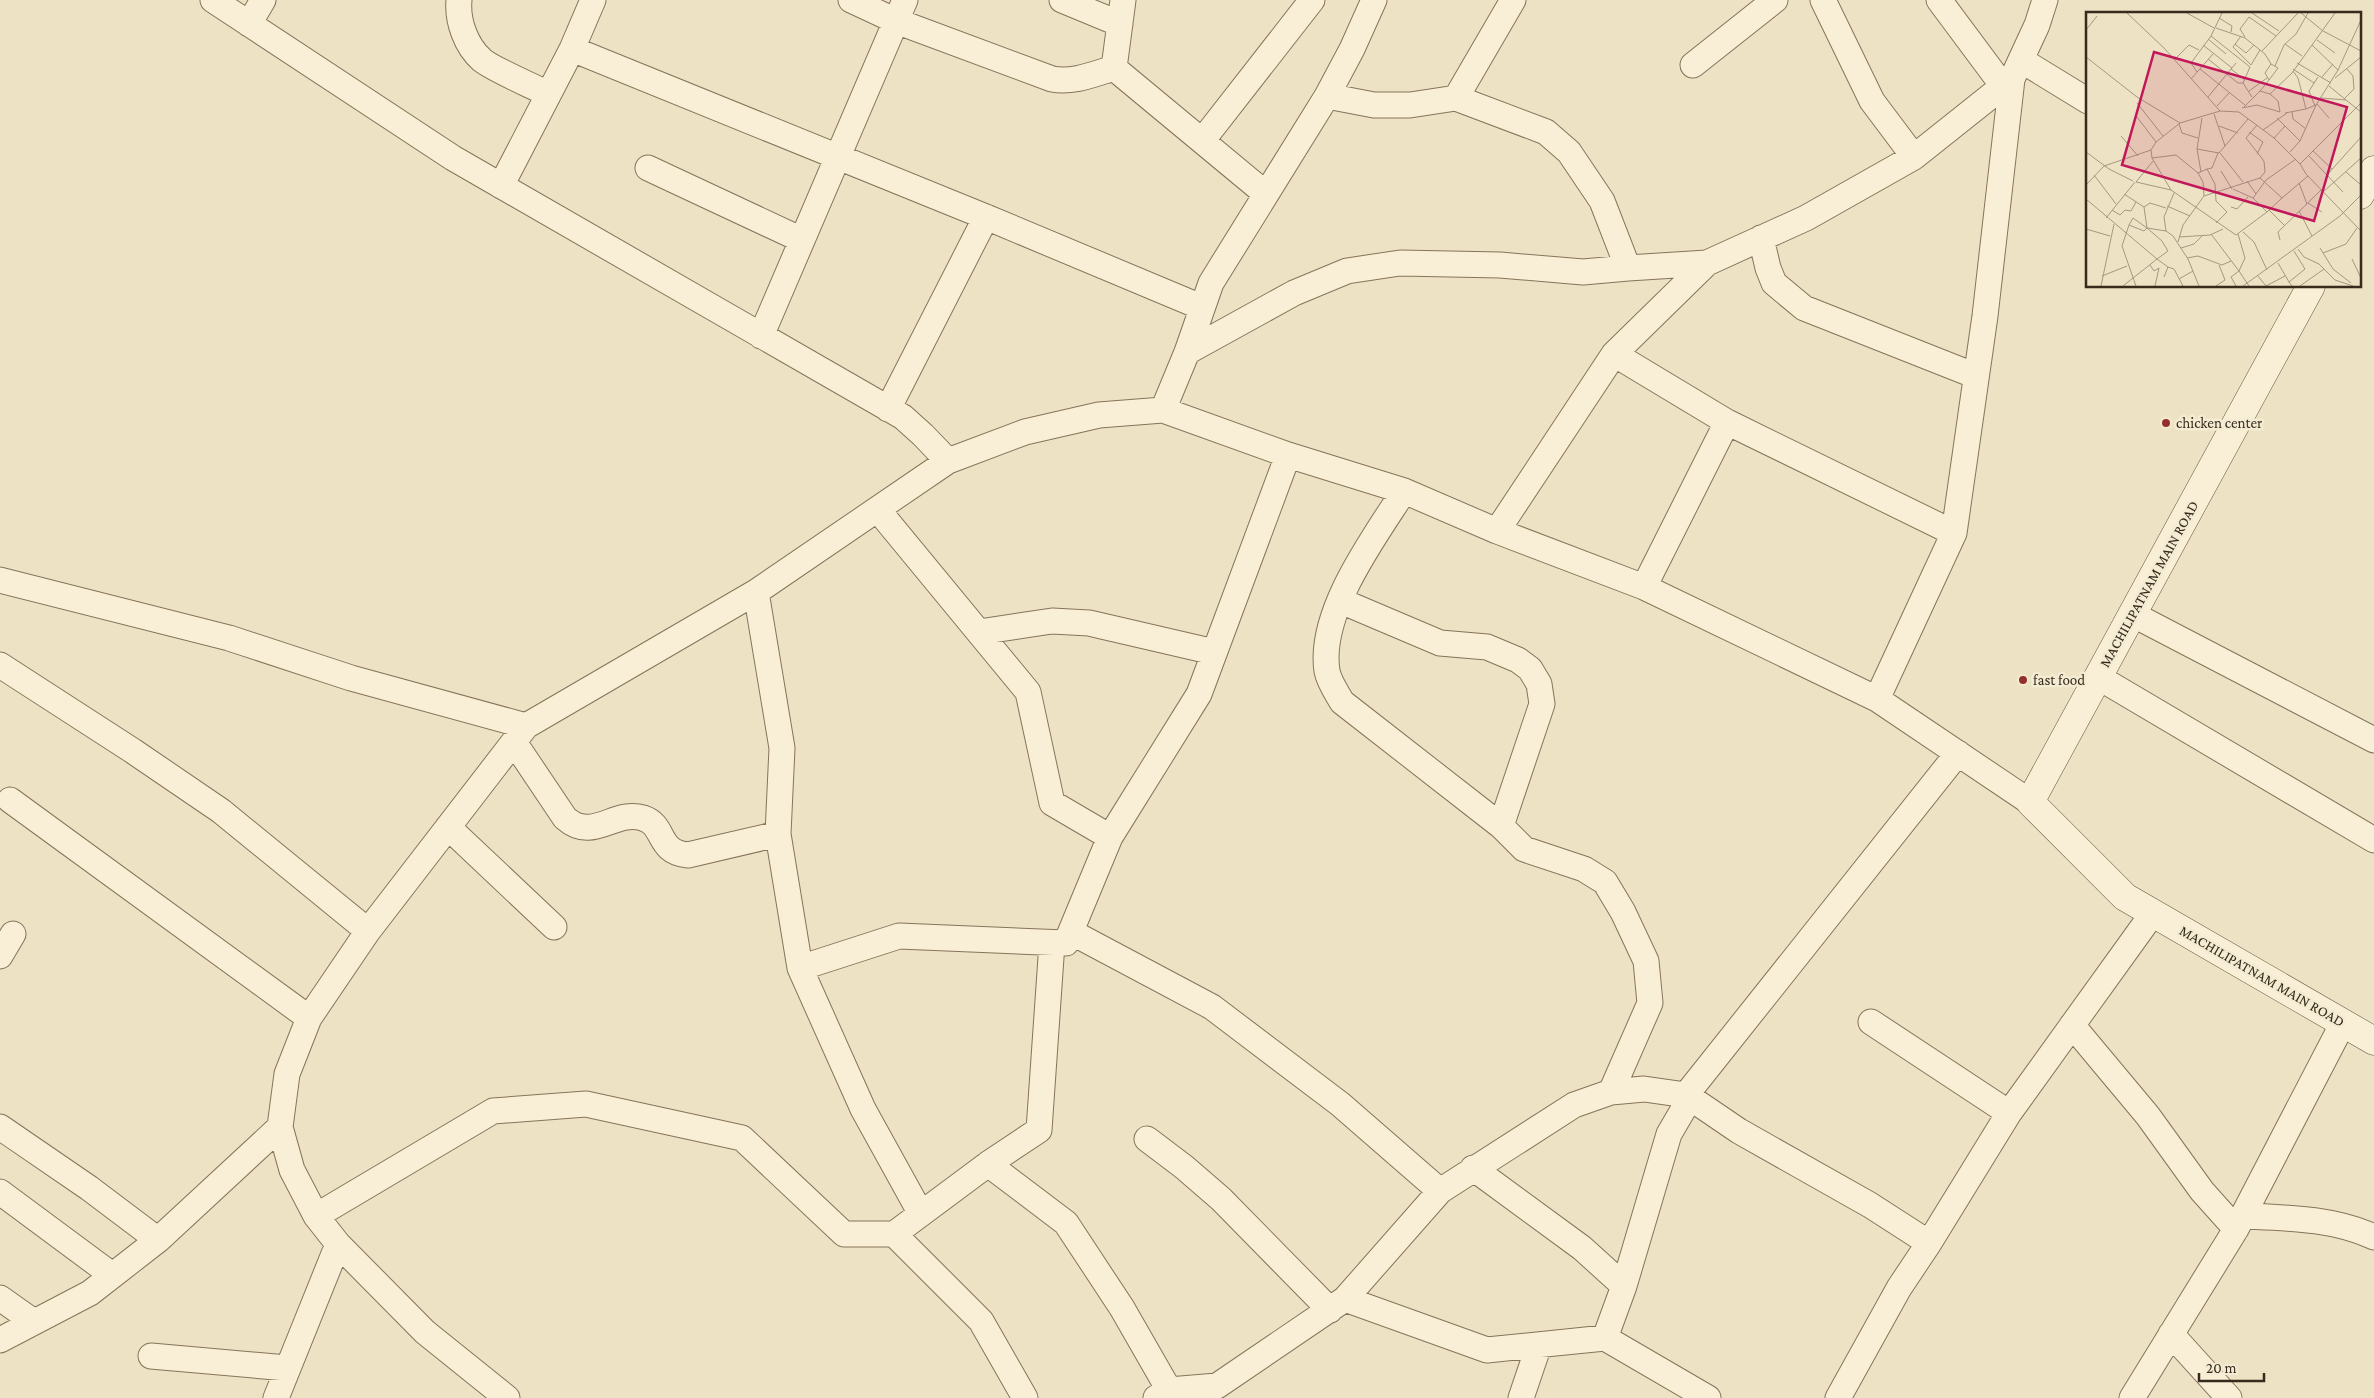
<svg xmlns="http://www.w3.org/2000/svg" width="2374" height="1398" viewBox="0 0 2374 1398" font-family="'Crimson Pro',serif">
  <rect width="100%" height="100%" fill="#ede2c3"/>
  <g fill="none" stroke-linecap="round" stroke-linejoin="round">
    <defs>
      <path id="street" d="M213,0L453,158L903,417L923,435L948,461
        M459,0C457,21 466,46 482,60C494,70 533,86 548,94
        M851,0L896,21L1052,79C1073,83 1094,74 1114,68
        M1062,0L1120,24
        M1123,0L1114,68L1266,194
        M1823,0L1872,101L1914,157L2012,79
        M1939,0L2003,86
        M249,24L263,0
        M572,49L986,217L1201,307
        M2021,60L2088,101
        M1693,65L1775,0
        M1327,96L1352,49L1374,0
        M1202,141L1312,0
        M648,168L802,240
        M501,186L572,49L593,0
        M1761,238L1768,268L1774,283L1804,308L1976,376
        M1628,268L1707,263L1806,218L1914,157
        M761,336L905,0
        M1187,352L1294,293L1347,271L1400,263L1500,265L1583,272L1628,268L1602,201L1569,152L1546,132L1456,98L1513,0
        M1614,354L1727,422L1954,533
        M888,409L986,217
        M1163,410L1187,352L1211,283L1327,96L1374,105H1410L1456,98
        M1404,491C1373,539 1318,613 1327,671C1329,682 1337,693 1342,702L1501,826L1524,849L1584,869L1605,882L1623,912L1646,961L1650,1003L1611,1092
        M878,510L1028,692L1052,803L1110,837L1199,694L1288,455
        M1497,531L1614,354L1707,263
        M0,580L229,638L351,678L526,726
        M1644,587L1727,422
        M756,592L782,748L778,834L800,968L899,936L1066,943L1110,837
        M1341,601L1440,643L1487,647L1518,660L1530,669L1539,684L1542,704L1501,826
        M2132,614L2374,740
        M979,632L1052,621L1089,623L1214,652
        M0,665L133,751L221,811L368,931
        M2098,677L2374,840
        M1877,699L1954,533L1985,316L2012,79L2037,25L2045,0
        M514,742L565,818C593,843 614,809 643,818C666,825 656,852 688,855L778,834
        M10,800L309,1018
        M448,827L554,927
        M1071,932L1212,1007L1340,1104L1440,1191
        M0,956L13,934
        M800,968L863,1109L921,1214
        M1871,1022L2009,1113
        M2072,1025L2148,1116L2202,1191L2236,1229
        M1686,1095L1958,753
        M0,1127L89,1188L158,1240
        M1147,1139L1184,1167L1221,1199L1330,1310
        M988,1164L1039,1130L1052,943
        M1473,1168L1582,1248L1624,1286L1605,1338
        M0,1192L112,1275
        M316,1216L338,1244L425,1332L507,1398
        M2243,1216C2287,1218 2333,1218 2374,1237
        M894,1234H844L742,1138L586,1104L493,1111L316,1216L292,1170L280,1127L287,1074L309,1018L368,931L526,726L756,592L948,461L1025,432L1099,415L1163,410L1288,455L1404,491L1497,531L1644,587L1877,699L2030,802
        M1624,1286L1669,1134L1690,1098
        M0,1298L34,1322
        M1345,1299L1487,1350L1605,1338L1708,1398
        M2171,1334L2229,1398
        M0,1340L90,1293L158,1240L280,1127
        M151,1356L287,1368
        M276,1398L338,1244
        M1025,1398L981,1321L894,1234L988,1164L1066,1223L1122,1308L1169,1390V1398
        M1156,1398L1169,1390L1217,1386L1345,1299L1440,1191L1574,1105L1611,1092L1644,1089L1686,1095L1739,1131L1870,1205L1929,1243L2009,1113L2153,913
        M1521,1398L1539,1345
        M1838,1398L1899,1288L1929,1243
        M2132,1398L2236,1229L2343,1023"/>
      <path id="secondary" d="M2360,195L2374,170
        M2311,286L2030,802L2125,897L2374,1041"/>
    </defs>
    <use href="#street" stroke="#86745a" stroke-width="27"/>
    <use href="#secondary" stroke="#68553d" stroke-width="29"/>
    <use href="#street" stroke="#f8efd6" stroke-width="25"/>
    <use href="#secondary" stroke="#f8efd6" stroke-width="28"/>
  </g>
  <g fill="#94302c" stroke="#f4ecd2" stroke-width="2">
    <circle cx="2166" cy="423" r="5"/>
    <circle cx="2023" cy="680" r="5"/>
  </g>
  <g text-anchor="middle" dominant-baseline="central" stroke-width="5" stroke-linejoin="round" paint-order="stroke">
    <g font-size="15" fill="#372b1e" stroke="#f4ecd2" text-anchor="start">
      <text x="2176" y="423">chicken center</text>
      <text x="2033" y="680">fast food</text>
    </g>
    <g font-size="15" fill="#372b1e" stroke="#f4ecd2">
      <text transform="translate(2149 584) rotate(-61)">MACHILIPATNAM MAIN ROAD</text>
      <text transform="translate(2262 976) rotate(30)">MACHILIPATNAM MAIN ROAD</text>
    </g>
  </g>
  <g transform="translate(2086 12)">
    <rect width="275" height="275" fill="#ede2c3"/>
    <path fill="none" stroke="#a49981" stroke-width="1" d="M41,1L79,37L134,99M101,1L128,16M136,1L125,24L164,55L157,71L166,85M166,1L193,19M215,1L237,19L275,39M249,1L226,33L252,58M133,6L146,14L145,20M130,16L159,26L179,42L185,52M0,18L11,4M155,24L147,35L165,53M159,25L154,17L163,5L190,24M122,27L140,42M231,28L249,41M149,32L160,41L168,33M199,32L216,44M117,33L146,56M176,39L212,1M0,45L51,85L94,111M122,47L152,71H157M88,48L103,33L113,38M211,51L245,71M165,53L174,38M189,54L198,33L210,22L222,1M114,57L159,93M145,57L159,68M207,57L228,71M207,59L212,66L220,97L230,93M111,60L105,51L125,24M236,65L247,52M249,66L275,45M105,67L127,42M163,79L181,66M174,79L183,68L192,56L185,52L179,61L183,68M122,85L150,51M235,86L260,88L243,74M258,87L268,77L267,64L261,57M260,88L275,100M51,91L77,124M275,91L214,152L220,162L275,219M231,92L243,106M131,94L143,81M229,94L223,79L232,65M158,95L174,79L184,82M156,96L171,93L194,100L192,89L184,82L206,61L226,33M206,100L207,107L220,117M199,101L220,97M128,102L139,134L162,107M51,105L70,130M116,106L111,137L133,141L139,134M191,106L214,129M93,112L96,121L112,126M171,113L160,126L178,149L179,160L174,166M133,114L152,121M177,118L201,101M163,120L177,130L171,142M35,124L52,144M188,126L199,114M111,137L115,160M65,138L66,146L90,143L112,161M227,139L246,157M0,140L23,157L47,169M204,140L214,129L230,93L252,58L275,8M134,141L157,170M223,144L257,180M66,146L85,178L50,170L67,149M121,157L126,156L132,141M135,159L146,177M260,160L275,173M8,163L30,192M241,163L275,125M180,168L210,147M161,169L170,182L167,186M213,171L221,192M0,173L18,154L65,138L70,130L94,111L134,99L153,100L188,126L214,152M147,177L167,186L181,200L196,186M85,178L150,223L181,200M237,180L275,146M38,182L58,195L64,191L80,196M170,182L180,168M118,184L117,170L112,161L121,157L129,172L130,189L141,200L130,211M0,187L71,247L82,239L76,229L61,216L58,195M222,191L236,200M81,194L104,204M145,195L151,197L162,185M26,198L34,203L39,198L45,199L50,190M183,198L198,213M213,199L226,224M20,206L49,170M43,213L47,206L61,216M0,217L24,224M80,219L78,205L88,181M157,220L168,230L181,258M125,222L153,259L159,246L152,222M93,225L124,223L137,217M194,228L192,220L235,178M92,230L97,213L118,184L174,166L196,186L222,164M95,236L108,232L117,223M234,236L247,257L265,271M212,237L218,245L233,252L249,268L267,274M237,241L260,232L271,216M101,246L112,244L136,253L145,249M266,247L275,266M192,251L203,270M64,253L68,259L73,256L69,274M82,255L88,257L97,274M16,264L41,254M172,264L180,274L199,264M93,267L107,259M15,274L28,212M37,274L71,247L82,255L78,265M50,274L36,234L43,213L58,219L61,216L80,219L87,224L102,247L113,274M130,274L139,268L133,253M150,274L145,265L153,259L163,274M157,274L254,204L275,183M206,274L203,270L219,257L208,239M214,274L238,257"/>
    <path fill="#c2185b" fill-opacity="0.15" stroke="#c2185b" stroke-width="2.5" d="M68,40L261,95L228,209L36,153Z"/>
    <rect width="275" height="275" fill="none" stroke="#372b1e" stroke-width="2.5"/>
  </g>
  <path d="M2199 1373v8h65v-8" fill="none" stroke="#372b1e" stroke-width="2.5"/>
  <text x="2206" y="1373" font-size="15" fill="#372b1e" stroke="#f4ecd2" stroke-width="4" paint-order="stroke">20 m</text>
</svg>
